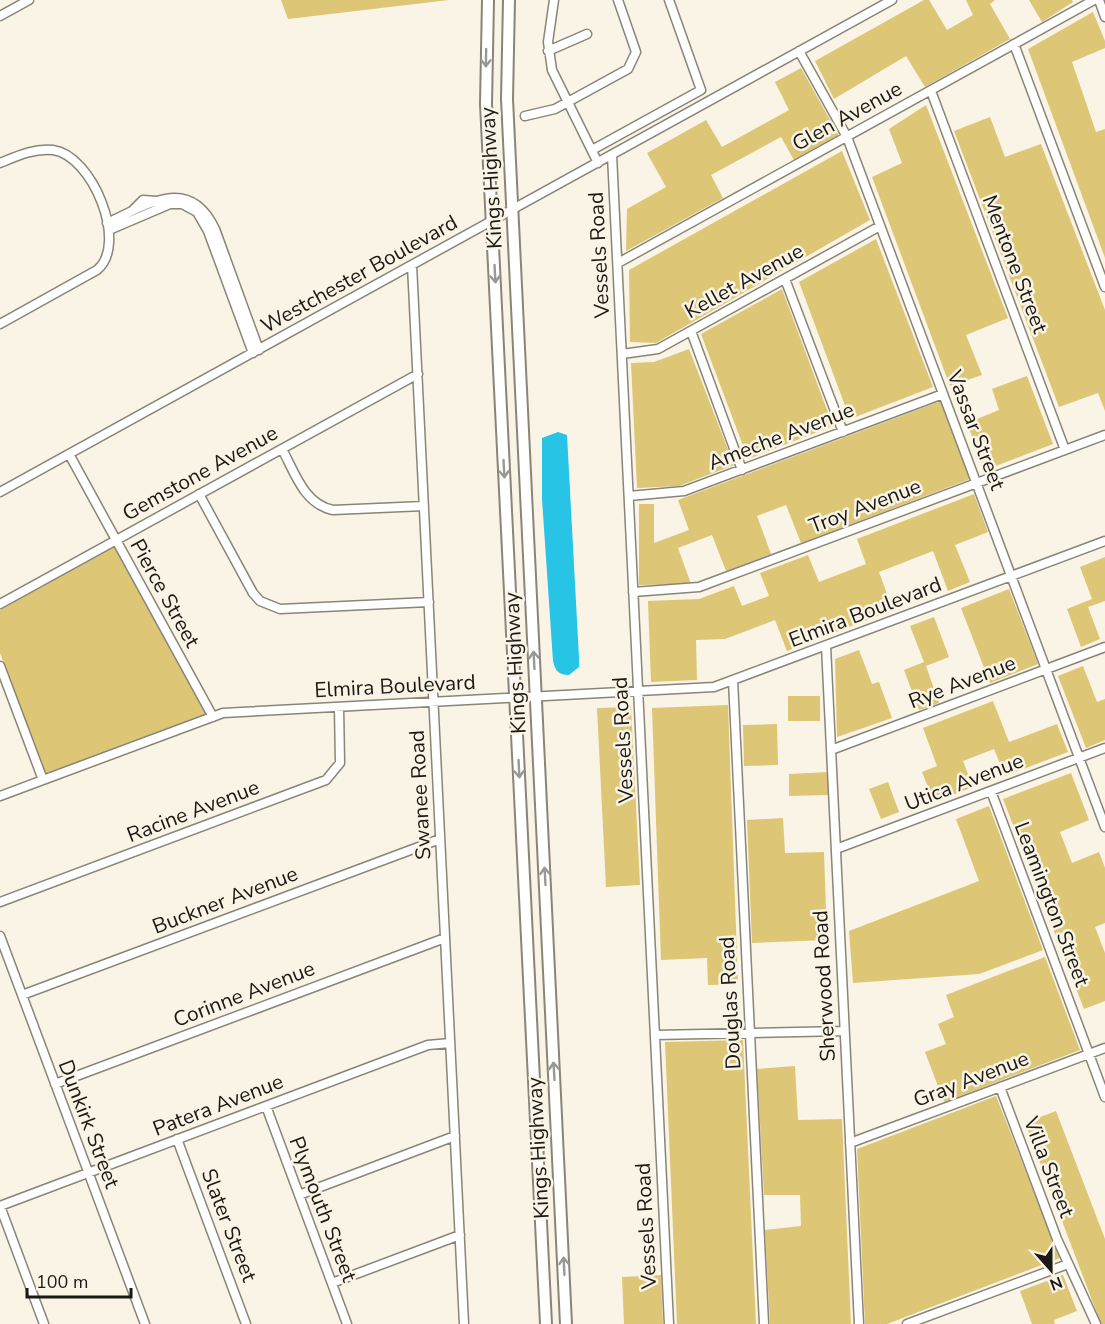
<svg xmlns="http://www.w3.org/2000/svg" width="1105" height="1324" viewBox="0 0 1105 1324" font-family="'Nunito Sans',sans-serif">
  <rect width="100%" height="100%" fill="#f9f4e5"/>
  <path fill="#ddc676" d="M281,0H449L288,19Z
    M924,0H929L947,30L973,15L966,0H995L990,4L1010,39L925,87L906,56L834,99L815,61Z
    M1029,0H1072L1073,2L1042,22Z
    M1093,12L1105,41V48L1072,62L1096,132L1105,129V258L1028,49Z
    M801,68L839,136L794,160L781,137L711,175L723,198L626,251L627,209L666,187L647,153L706,120L722,147L789,110L775,82Z
    M926,105L1008,318L966,335L982,375L950,386L872,177L902,163L889,129Z
    M990,117L1005,157L1041,144L1105,310V411L1098,393L1059,407L954,131Z
    M842,151L870,220L656,343L630,342L629,270Z
    M876,239L933,387L850,419L799,282Z
    M782,289L833,426L748,459L701,334Z
    M689,349L734,465L679,486L637,488L631,363L654,362Z
    M1027,376L1053,444L985,470L967,423L999,410L992,389Z
    M941,401L970,479L801,543L786,505L757,516L771,554L726,571L712,535L678,548L691,584L639,585V504H654V543L689,530L678,500Z
    M974,494L988,532L955,545L970,582L948,591L933,551L879,572L893,610L787,651L775,620L725,639L696,640L697,680L651,682L648,601L699,599L734,586L742,606L769,596L760,573L808,555L819,582L866,564L857,539Z
    M115,546L208,715L46,775L0,653V610Z
    M1105,557V601L1088,607L1100,639L1081,647L1067,609L1092,599L1080,567Z
    M1009,589L1038,664L990,683L961,608Z
    M934,617L949,657L926,666L939,703L919,710L904,670L924,662L910,626Z
    M859,650L872,684L879,682L892,718L837,737L835,659Z
    M1083,666L1097,702L1105,699V740L1086,748L1058,676Z
    M788,696H820V721H788Z
    M993,701L1009,742L1057,724L1068,752L1005,776L994,749L963,761L973,787L934,802L922,772L937,766L923,728Z
    M728,705L738,984L708,985L707,958L661,960L652,708Z
    M631,707L640,885L606,887L597,708Z
    M777,724L778,765L744,766L743,725Z
    M828,772V795L789,796V774Z
    M1071,773L1089,820L1060,832L1072,863L1099,852L1105,868V923L1095,927L1105,953V1001L1084,1009L1003,799Z
    M888,782L899,812L881,819L869,789Z
    M989,806L1043,950L979,974L853,983L849,931L979,881L956,819Z
    M783,818L785,853L824,852L827,940L752,943L747,820Z
    M1045,957L1080,1050L944,1102L925,1052L946,1044L938,1024L954,1017L946,995Z
    M743,1040L756,1324H677L665,1042Z
    M795,1066L798,1120L842,1119L851,1324H770L765,1230L801,1226L800,1195H764L757,1069Z
    M996,1096L1060,1258L887,1324H865L857,1149Z
    M1056,1111L1105,1239V1324H1101L1025,1123Z
    M661,1275L663,1324H624L622,1277Z
    M1063,1275L1077,1311L1054,1320L1055,1324H1032L1020,1291Z"/>
  <path fill="#27c4e6" d="M558,432L567,435L579,658V667L569,675C558,675 555,670 553,661L542,499V438Z"/>
  <g fill="none" stroke-linecap="round" stroke-linejoin="round">
    <defs>
      <path id="minor" d="M554,0L548,42L552,70L598,163
        M1099,0L1105,17
        M0,16L29,0
        M1014,44L1105,287
        M548,51L587,34
        M799,51L847,137L1105,827
        M931,91L1065,450
        M525,116L555,109L628,69L636,52L618,0
        M592,150L701,90L669,0
        M612,155L669,1324
        M0,163C17,156 34,148 53,150C92,155 129,244 97,270L0,324
        M132,211L143,200L156,201
        M107,223C147,205 189,174 215,229L259,350
        M109,230L170,204H182L197,212L208,231L253,353
        M618,263L1094,0
        M412,265L464,1324
        M785,279L843,432
        M691,331L742,470
        M622,354L658,349L880,226
        M282,449C295,473 304,504 333,510L424,506
        M69,454L213,717
        M0,492L892,0
        M199,494L253,593L260,601L280,609L429,602
        M629,496L684,491L943,394
        M633,592L699,587L1105,435
        M0,604L418,374
        M826,646L859,1324
        M0,666L43,780
        M733,680L764,1324
        M831,750L1105,647
        M991,791L1105,1097
        M0,796L223,713L714,687L1105,541
        M836,849L1105,748
        M0,902L326,780L340,763L339,707
        M0,936L145,1324
        M22,995L440,839
        M655,1035L844,1031
        M55,1084L445,938
        M1000,1087L1057,1239L1096,1324
        M266,1106L347,1324
        M177,1139L246,1324
        M850,1143L1105,1048
        M299,1195L455,1136
        M0,1206L428,1045L450,1043
        M0,1206L44,1324
        M332,1283L460,1235
        M907,1324L1068,1264"/>
      <path id="major" d="M488,0L486,104L546,1324
        M509,0L507,99L566,1324"/>
    </defs>
    <use href="#minor" stroke="#898577" stroke-width="11"/>
    <use href="#major" stroke="#898577" stroke-width="14"/>
    <use href="#minor" stroke="#fff" stroke-width="8"/>
    <use href="#major" stroke="#fff" stroke-width="10"/>
  </g>
  <defs><path id="oneway-shaft" d="M-6 0H5M1.5-3L5.5 0L1.5 3" fill="none" stroke-width="1.6" stroke-linecap="round" stroke-linejoin="round" transform="scale(1.5)"/></defs>
  <g stroke="#989895">
    <use href="#oneway-shaft" transform="translate(486 58) rotate(91)"/>
    <use href="#oneway-shaft" transform="translate(495 274) rotate(87)"/>
    <use href="#oneway-shaft" transform="translate(504 469) rotate(87)"/>
    <use href="#oneway-shaft" transform="translate(534 660) rotate(-93)"/>
    <use href="#oneway-shaft" transform="translate(519 769) rotate(87)"/>
    <use href="#oneway-shaft" transform="translate(545 876) rotate(-93)"/>
    <use href="#oneway-shaft" transform="translate(554 1071) rotate(-93)"/>
    <use href="#oneway-shaft" transform="translate(564 1266) rotate(-93)"/>
  </g>
  <g text-anchor="middle" dominant-baseline="central" stroke-width="5" stroke-linejoin="round" paint-order="stroke">
    <g font-size="21" fill="#1b1914" stroke="#f9f4e5">
      <text transform="translate(847 116) rotate(-29)">Glen Avenue</text>
      <text transform="translate(491 178) rotate(-93)">Kings Highway</text>
      <text transform="translate(599 255) rotate(-93)">Vessels Road</text>
      <text transform="translate(1015 264) rotate(69)">Mentone Street</text>
      <text transform="translate(359 274) rotate(-29)">Westchester Boulevard</text>
      <text transform="translate(744 281) rotate(-29)">Kellet Avenue</text>
      <text transform="translate(976 430) rotate(69)">Vassar Street</text>
      <text transform="translate(781 436) rotate(-21)">Ameche Avenue</text>
      <text transform="translate(200 473) rotate(-29)">Gemstone Avenue</text>
      <text transform="translate(865 506) rotate(-21)">Troy Avenue</text>
      <text transform="translate(165 593) rotate(61)">Pierce Street</text>
      <text transform="translate(865 612) rotate(-21)">Elmira Boulevard</text>
      <text transform="translate(515 663) rotate(-93)">Kings Highway</text>
      <text transform="translate(962 682) rotate(-21)">Rye Avenue</text>
      <text transform="translate(395 686) rotate(-3)">Elmira Boulevard</text>
      <text transform="translate(623 740) rotate(-93)">Vessels Road</text>
      <text transform="translate(964 782) rotate(-21)">Utica Avenue</text>
      <text transform="translate(420 795) rotate(-93)">Swanee Road</text>
      <text transform="translate(193 811) rotate(-21)">Racine Avenue</text>
      <text transform="translate(225 900) rotate(-21)">Buckner Avenue</text>
      <text transform="translate(1052 904) rotate(69)">Leamington Street</text>
      <text transform="translate(824 986) rotate(-93)">Sherwood Road</text>
      <text transform="translate(244 994) rotate(-21)">Corinne Avenue</text>
      <text transform="translate(730 1003) rotate(-93)">Douglas Road</text>
      <text transform="translate(971 1079) rotate(-21)">Gray Avenue</text>
      <text transform="translate(218 1105) rotate(-21)">Patera Avenue</text>
      <text transform="translate(89 1124) rotate(69)">Dunkirk Street</text>
      <text transform="translate(538 1148) rotate(-93)">Kings Highway</text>
      <text transform="translate(1049 1167) rotate(69)">Villa Street</text>
      <text transform="translate(323 1209) rotate(69)">Plymouth Street</text>
      <text transform="translate(229 1225) rotate(69)">Slater Street</text>
      <text transform="translate(646 1226) rotate(-93)">Vessels Road</text>
    </g>
  </g>
  <g transform="translate(1051 1270) rotate(159)" stroke="#f9f4e5" stroke-width="4.5" paint-order="stroke">
  <path d="M0-4.5L10 22L0 15L-10 22Z" fill="#1b1914"/>
  <text y="-9" font-size="16" font-weight="bold" text-anchor="middle" fill="#1b1914">N</text>
  </g>
  <path d="M27 1288v9h104v-9" fill="none" stroke="#1b1914" stroke-width="3"/>
  <text x="36" y="1288" font-size="18" fill="#1b1914" stroke="#f9f4e5" stroke-width="4.5" paint-order="stroke">100 m</text>
</svg>
